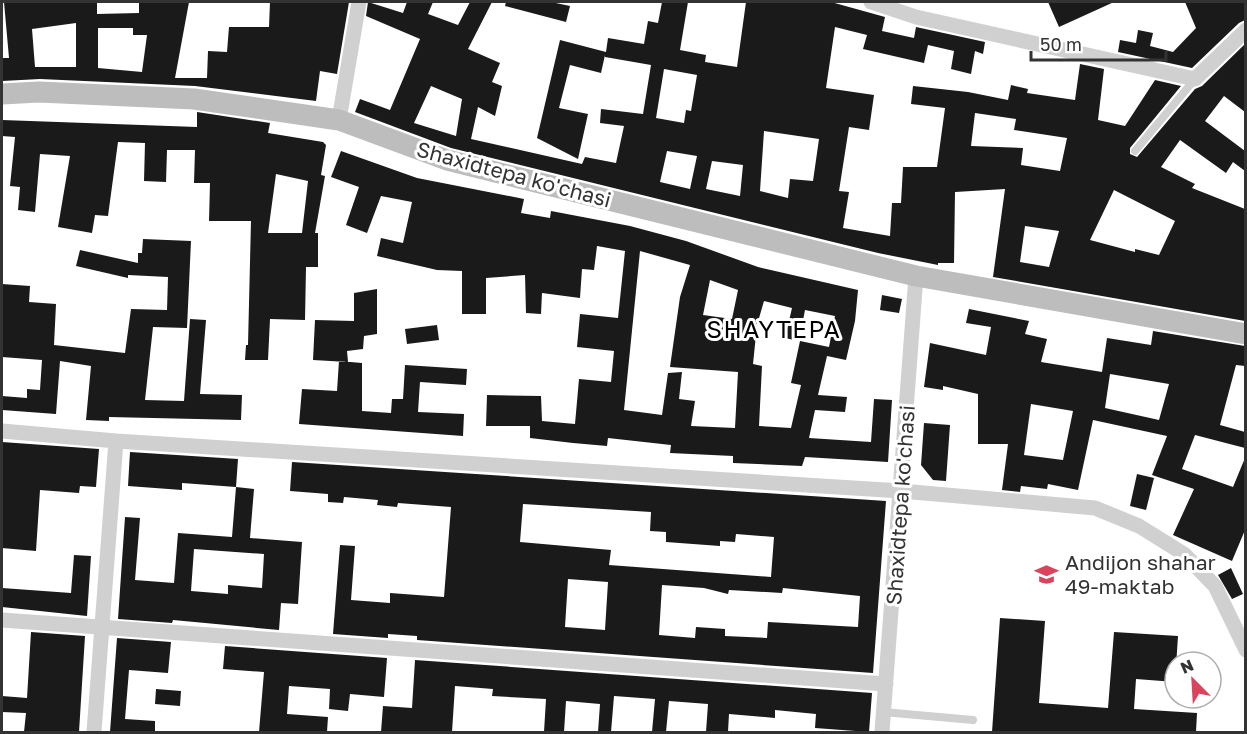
<svg xmlns="http://www.w3.org/2000/svg" width="1247" height="734" viewBox="0 0 1247 734" font-family="'Golos Text',sans-serif">
  <rect width="100%" height="100%" fill="#fff"/>
  <path fill="#1a1a1a" fill-rule="evenodd" d="M4,2H97V14L139,13V2H189L175,78H207L208,51L227,52L229,27H269L270,2H349L337,74L320,71L316,101L195,86L40,79L2,81V58H9ZM76,23V67H35L32,29ZM98,28H133V35H147L142,72L98,68Z
    M368,2L403,13L407,2H433L428,14L458,25L470,2H492L468,49L500,63L492,82L502,86L495,116L478,107L471,139L582,164L585,157L616,163L624,126L600,123L601,109L643,114L651,65L605,57V55L601,73L570,65L559,108L588,114L578,159L537,138L560,40L606,52L608,38L644,44L648,21L658,23L662,2H688L680,50L706,55L705,62L737,67L746,2H831L885,17L882,31L914,38L916,27L985,42L983,54L975,51L971,74L951,69L954,51L928,45L924,63L863,49L867,35L835,27L826,88L874,95L869,130L849,127L839,191L849,192L843,228L890,236L892,203H901L903,167H937L945,108L911,104L913,86L968,92L1008,100L1011,85L1028,89L1027,93L1075,100L1080,64L1104,69L1098,120L1125,126L1155,80L1181,86L1130,148V154L1137,157L1195,89L1202,86L1245,44V112L1224,96L1205,121L1245,151V171L1233,162L1226,173L1180,140L1161,167L1195,184L1192,188L1245,209V321L993,277L1005,189L955,192L954,263H938V265L878,253L451,148L355,112L360,99L390,110L420,39L366,16ZM664,69L697,75L691,111L686,110L684,123L656,118ZM431,86L462,99L456,136L414,123ZM975,113L1016,119L1014,130L1067,138L1060,171L1021,165L1023,148L971,146ZM764,131L819,139L813,181L790,179L788,198L760,191ZM667,151L697,156L690,189L660,182ZM712,161L743,165L740,196L706,189ZM1114,190L1175,221L1159,255L1135,249V252L1090,240ZM1025,226L1059,231L1049,267L1020,262Z
    M506,2H551L570,6L566,22L505,6Z
    M1048,2H1114L1059,27Z
    M1185,2H1245V20L1239,23L1192,68L1118,52L1120,40L1136,43L1138,30L1153,33L1150,46L1173,52L1196,28Z
    M197,112L270,123L268,133L323,142L326,145L321,175L325,176L315,233H318V267H306L305,320L270,319L268,360H245L246,345H248L251,221H209L210,183H194L195,150H167L166,182L144,181L145,143L118,142L108,216L95,215L92,233L58,227L70,156L40,154L35,212L18,210L20,187L10,186L15,137L2,136V120L197,127ZM276,174L308,181L302,233H268Z
    M341,151L417,178L524,199L521,213L550,218L551,211L630,226L686,241L758,267L858,290L855,321L846,360L827,356L818,395L847,397L845,412L815,410L809,438L871,442L874,399L892,400L888,462L805,457L802,466L733,463V456L670,453L671,445L608,438L607,446L573,443L530,438V426H486L487,395L541,396L542,421L575,424L579,379L611,382L614,351L577,347L580,314L618,318L625,251L597,246L594,270L582,269L580,298L542,293L541,314L526,313L525,275L486,278V314H462V271L437,270L377,256L381,238L403,243L412,202L381,196L367,233L346,225L359,187L331,177ZM640,251L690,265L680,297L670,367L738,372L735,428L691,426L695,401L679,399L682,372L668,373L662,415L624,410ZM710,280L738,290L732,319L703,315ZM764,301L792,308L785,338L799,341L805,310L835,316L829,347L800,341L791,383L801,385L791,428L759,426L762,366L753,364L757,325Z
    M143,239L191,241L187,328L153,327L145,400L184,401L190,319L206,320L200,394L242,395L241,420L109,417V421L86,420L91,366L60,361L56,414L2,410V396L27,398V389L40,390L42,360L2,357V284L30,286L29,302L56,304L54,345L125,353L131,309L167,310L168,277L128,275V278L76,266L80,250L138,263V253H142Z
    M377,289V334L364,336L363,349L347,351L348,362L313,360L315,320L354,321V293Z
    M882,295L902,299L899,313L880,310Z
    M969,309L1029,321L1025,334L1047,339L1041,362L1102,372L1107,338L1151,345L1153,331L1245,346V366L1236,365L1220,425L1245,432V448L1195,435L1182,469L1233,487L1245,458V530L1232,561L1173,535L1194,489L1152,475L1167,436L1093,420L1078,490L1048,484L1047,489L1021,486L1020,492L1002,490L1008,444H978V394L943,386V390L924,387L930,343L986,355L991,327L966,323ZM1110,374L1169,384L1159,420L1105,408ZM1031,404L1073,411L1063,460L1024,455Z
    M437,325L439,340L407,344L405,329Z
    M339,361L362,363V411L391,413L392,399H403L405,365L467,369L466,385L420,382L418,412L464,414L463,436L299,424L302,389L337,391Z
    M924,423L950,425L946,481L933,480L921,465Z
    M2,442L99,449L96,487L80,486L79,493L40,490L36,551L2,548Z
    M130,452L238,459L236,487L182,483V490L128,486Z
    M292,462L886,501L873,673L417,640V636L388,634V638L333,634L340,545L355,546L351,600L390,603V593L444,597L451,507L398,503L397,507L377,505L378,500L344,497L343,503L328,502V494L290,491ZM523,504L651,512L650,531L666,532V542L720,546V541L735,542L736,534L774,537L771,577L609,565L611,550L520,542ZM568,579L608,582L605,630L565,627ZM662,585L704,588L728,594L729,590L782,593L783,588L860,596L858,627L768,622L767,638L725,636V629L696,627L695,638L659,635Z
    M1137,474L1154,478L1146,510L1130,506Z
    M236,487L254,489L250,538L302,542L298,604L281,603L279,630L173,620L172,623L118,619L125,517L140,518L135,580L174,583L178,533L232,537ZM194,549L264,554L262,588L228,585V594L191,591Z
    M74,555L91,556L87,616L2,607V588L71,593Z
    M1231,568L1243,594L1232,599L1218,575Z
    M1000,618L1045,621L1039,703L1108,708L1114,632L1178,636L1175,682L1136,679L1134,709L1197,713L1196,732H992Z
    M31,632L85,636L79,732H24L26,713L2,712V696L27,698Z
    M117,638L171,642L168,673L129,670L125,719L155,721V732H110Z
    M225,646L387,658L384,697L350,694L348,711L329,709L330,689L289,686L287,714L328,717L327,732H259L264,672L223,669Z
    M415,660L872,693L869,732L815,728L816,714L775,710V718L729,714L728,732H706L708,704L669,701L666,732H652L655,699L614,696L611,732H598L600,704L566,701L564,732H544L546,699L492,696L493,689L455,686L452,732H381L383,706L412,708Z
    M156,689L181,691L180,706L155,704Z"/>
  <g fill="none" stroke-linecap="round" stroke-linejoin="round">
    <path stroke="#d0d0d0" stroke-width="8" d="M1135,151L1195,79
      M883,712L973,720"/>
    <path stroke="#d0d0d0" stroke-width="15" d="M871,2L916,17L1195,79L1246,30
      M339,120L359,2
      M2,431L116,441L901,491L1095,508L1139,526L1184,554L1215,586L1246,650
      M2,620L886,684
      M94,732L116,441
      M882,732L916,276"/>
    <path stroke="#bdbdbd" stroke-width="21" d="M2,94L39,92L194,99L339,120L447,160L916,276L1246,334"/>
  </g>
  <defs>
    <symbol id="school-bare" viewBox="-9 -9 18 18"><path d="M0-5L7-2L0 1L-7-2ZM-4 1L0 2.5L4 1V4Q0 6-4 4Z" fill="#db435d" stroke="#fff" stroke-width="2.5" paint-order="stroke"/></symbol>
  </defs>
  <g fill-rule="evenodd">
    <use href="#school-bare" x="1030" y="558" width="33" height="33"/>
  </g>
  <g text-anchor="middle" dominant-baseline="central" stroke-width="6" stroke-linejoin="round" paint-order="stroke">
    <g font-size="21" fill="#333" stroke="#fff">
      <text transform="translate(514 174) rotate(15)">Shaxidtepa ko'chasi</text>
      <text transform="translate(900 505) rotate(-86)">Shaxidtepa ko'chasi</text>
    </g>
    <g font-size="21" fill="#333" stroke="#fff" text-anchor="start">
      <text x="1065" y="562">Andijon shahar<tspan x="1065" dy="24">49-maktab</tspan></text>
    </g>
    <g font-size="24" letter-spacing="1.5" fill="#000" stroke="#fff">
      <text x="774" y="328">SHAYTEPA</text>
    </g>
  </g>
  <rect width="1247" height="734" fill="none" stroke="#333333" stroke-width="6"/>
  <g transform="translate(1193 680) rotate(336)"><circle r="28" fill="#ffffff" stroke="#adadad" stroke-width="1.5"/>
  <path d="M0-4.5L10 22L0 15L-10 22Z" fill="#db435d"/>
  <text y="-9" font-size="16" font-weight="bold" text-anchor="middle" fill="#333333">N</text>
  </g>
  <path d="M1031 51v9h135v-9" fill="none" stroke="#333333" stroke-width="3"/>
  <text x="1040" y="51" font-size="18" fill="#333333" stroke="#ffffff" stroke-width="4.5" paint-order="stroke">50 m</text>
</svg>
